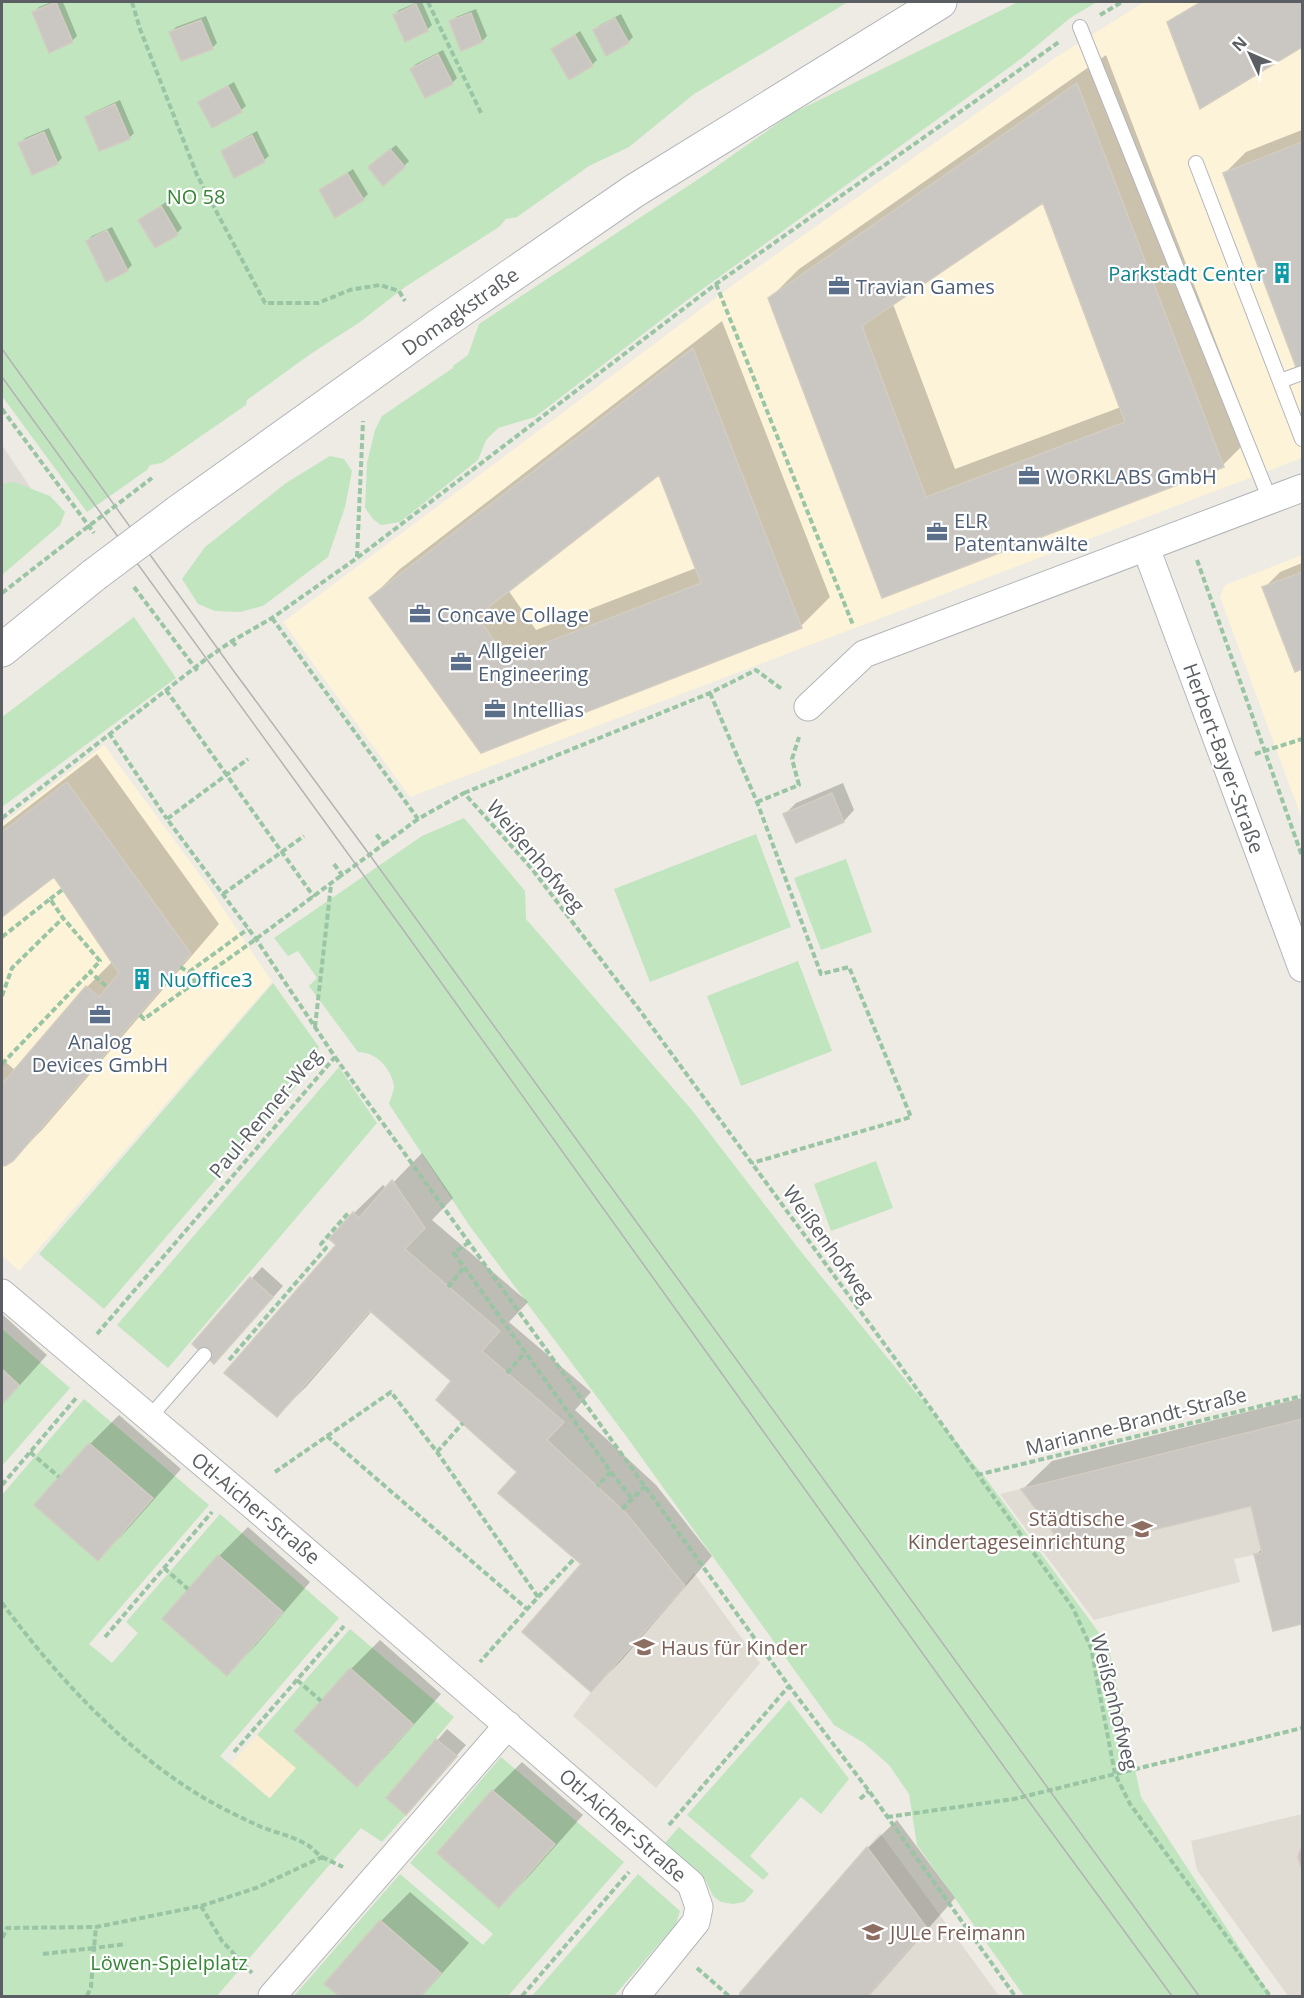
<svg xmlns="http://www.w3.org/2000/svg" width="1304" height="1998" viewBox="0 0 1304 1998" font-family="'Open Sans',sans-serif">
  <rect width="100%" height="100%" fill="#edebe3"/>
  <path fill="#fdf3d8" d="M1144,2H1302V458L410,797L283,622L737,282L1058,56Z
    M1302,555V819L1220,597L1225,585Z
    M104,745L208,886L272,982L19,1271L2,1255V824Z"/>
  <path fill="#dfdcd7" d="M2,445L53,522L2,566Z"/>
  <path fill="#e0dcd4" d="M1302,1419V1470L1251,1506L1262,1553L1234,1559L1240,1582L1094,1620L1000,1494Z
    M627,1514L684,1586L694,1573L760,1663L656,1788L573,1716L591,1692L522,1632L581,1564Z
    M1302,1814V1996H1288L1197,1870L1191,1841Z
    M880,1833L999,1996H744L740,1993Z"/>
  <path fill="#c1e5bf" d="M2,2H848L694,94L629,147L589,166L517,217L506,219L499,227L405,287L360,322L309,355L247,400L246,405L162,463L150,465L147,470L87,512L2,396Z
    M1018,2H1097L1070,18L1022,58L686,301L535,417L498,428L486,440L478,460L400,522L381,525L373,519L365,508L367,463L375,430L382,416L453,368V366L468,355L479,324L703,176L791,114Z
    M330,456L344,459L352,471L345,507L328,557L263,606L240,612L215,611L198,604L182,579L205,547L286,483Z
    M14,482L50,496L65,512L60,525L2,575V484Z
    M134,617L176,678L2,807V717Z
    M464,818L525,891L526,919L691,1109L798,1248L987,1480L1108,1645L1141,1797L1271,1996H1024L917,1845L909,1794L889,1765L864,1743L834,1725L629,1440L469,1225L389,1104C391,1098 394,1091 394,1086C391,1068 376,1052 358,1052L309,986L317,978L298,951L288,956L274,938L422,836Z
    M756,834L791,927L650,982L614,889Z
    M846,859L872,932L821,950L794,878Z
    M798,961L832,1051L741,1086L707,996Z
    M273,983L319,1047L315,1064L104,1309L39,1254Z
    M339,1067L377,1123L168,1368L117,1325Z
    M876,1161L893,1208L831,1231L814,1184Z
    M2,1329L70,1388L2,1466Z
    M84,1399L209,1505L89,1644L112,1663L138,1633L126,1622L220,1514L339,1618L220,1756L269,1798L295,1768L257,1735L350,1629L454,1717L386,1798L406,1815L382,1842L361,1828L217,1996H2V1495Z
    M789,1700L849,1779L821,1814L801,1797L750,1856L769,1874L763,1880L687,1815Z
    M501,1757L624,1862L508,1996H294L400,1874L483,1945L493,1934L410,1863Z
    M679,1827L754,1891L744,1902L733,1904L721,1902L713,1896L705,1879L665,1843Z
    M638,1874L680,1911L676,1924L614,1996H532Z"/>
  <path fill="#f9eed2" d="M257,1735L296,1768L270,1798L231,1764Z"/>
  <path fill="#0003" fill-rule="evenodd" d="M52,2H63L77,36L72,41L34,12L39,7Z
    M418,2H422L432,25L427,30L394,15L399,10Z
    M1200,2H1302V45L1201,107L1169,23Z
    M476,9L487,36L482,41L462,49L451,22L456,17Z
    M621,14L633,37L628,42L595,30L600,25Z
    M206,16L217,43L212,48L171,32L176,27Z
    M580,31L597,60L592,65L553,50Z
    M443,50L457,78L452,83L411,69L416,64Z
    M1106,55L1252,436L1223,465L882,596L770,298L799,269ZM1044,201L1121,407L955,469L893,304Z
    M234,82L246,106L241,110L213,126L200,103L205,98Z
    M120,100L134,133L129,138L87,118L92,113Z
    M49,128L62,158L57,163L20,143L25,138Z
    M1302,130V378L1225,173L1246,152Z
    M257,131L269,156L264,160L235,176L223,152L228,147Z
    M396,145L409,161L404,166L375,162Z
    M353,169L368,194L363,199L321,191Z
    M166,202L182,228L177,233L140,220Z
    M112,227L132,265L127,270L87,241L92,236Z
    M722,321L830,597L801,626L481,751L371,598L400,569ZM660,473L696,568L536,630L508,590Z
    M1302,563V667L1296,670L1264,588L1280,572Z
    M97,754L219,924L42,1130L12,1160L5,1165L2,1163V1059L15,1070L87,987L113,961L54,875L2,915V827Z
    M843,783L854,810L844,821L797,841L785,814L796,803Z
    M422,1153L453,1198L432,1220L528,1302L509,1322L591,1392L575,1410L656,1485L712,1556L620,1662L591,1690L583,1564L519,1472L453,1381L372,1311L306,1387L277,1415L338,1245L354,1213L383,1185L387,1189Z
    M262,1267L283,1286L225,1352L194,1344Z
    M2,1314L47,1355L2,1405Z
    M1302,1398V1623L1274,1630L1256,1555L1263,1548L1252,1504L1023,1489L1052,1461Z
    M119,1415L181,1469L127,1530L98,1559L37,1505L90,1444Z
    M248,1527L310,1582L256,1645L227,1674L219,1556Z
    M380,1640L441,1694L386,1756L357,1785L296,1731L351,1669Z
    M447,1729L466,1745L406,1813L388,1798Z
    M522,1762L583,1815L528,1877L499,1906L439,1853L493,1791Z
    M897,1820L955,1898L869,1996H738L868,1848Z
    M410,1892L469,1943L422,1996H341L327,1984L381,1921Z"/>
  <path fill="#cac7c2" stroke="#d2ccc1" stroke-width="1.5" fill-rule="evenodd" d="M56,2L73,42L49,53L32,12Z
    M1201,2H1302V47L1200,109L1167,22Z
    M416,4L428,31L405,42L393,15Z
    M471,13L482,42L461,51L449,21Z
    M615,18L629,43L606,56L593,30Z
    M201,20L213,49L181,61L169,32Z
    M575,35L593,66L569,80L551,49Z
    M438,54L453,84L425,98L410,69Z
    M1077,83L1224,467L882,598L768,298ZM1043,203L1125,422L926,497L862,326Z
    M228,86L242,112L212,128L198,102Z
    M115,104L130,139L99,151L85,117Z
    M44,132L58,164L32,175L18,143Z
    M252,135L265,162L234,178L221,151Z
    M1302,142V383L1223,173Z
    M390,149L405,167L383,186L368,167Z
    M347,173L364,200L335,218L319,190Z
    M161,206L178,235L155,248L138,220Z
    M107,230L128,271L106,282L86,241Z
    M693,348L802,628L481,753L369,598ZM659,475L701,583L506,658L477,616Z
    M1302,572V669L1295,672L1262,587Z
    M67,782L191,954L13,1161L5,1166L2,1165V1084L86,986L99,997L119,973L54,877L2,917V832Z
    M832,793L844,822L796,843L783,814Z
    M392,1180L425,1228L405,1249L500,1331L482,1351L564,1422L547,1440L627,1514L685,1586L591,1692L522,1632L581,1564L498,1493L517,1472L436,1400L451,1381L370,1311L277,1417L224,1373L336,1245L329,1239L353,1212L359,1218Z
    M250,1277L273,1297L214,1364L192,1344Z
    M2,1369L19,1385L2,1404Z
    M1302,1419V1624L1273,1631L1254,1554L1262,1553L1251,1506L1067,1551L1021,1489Z
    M89,1443L153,1498L98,1561L34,1505Z
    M218,1555L283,1612L227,1676L162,1619Z
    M350,1668L413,1724L357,1787L294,1731Z
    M436,1739L457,1756L406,1815L386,1798Z
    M492,1790L555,1844L499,1908L437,1853Z
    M1302,1846V1869L1298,1857Z
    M867,1847L927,1928L868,1996H744L740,1993Z
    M380,1920L441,1973L421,1996H339L324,1984Z"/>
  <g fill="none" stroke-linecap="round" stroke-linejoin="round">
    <defs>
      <path id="service" d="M1080,27L1270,500
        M1196,163L1302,439
        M1280,381L1302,373
        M149,1418L204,1355"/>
      <path id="minor" d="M1146,548L1302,968
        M808,707L864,654L1302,488
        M2,1293L257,1509L691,1884L699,1907L696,1922L636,1996
        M272,1996L508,1725"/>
      <path id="tertiary" d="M178,512L438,326L634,191L940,2
        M2,650L94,575"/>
    </defs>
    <use href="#service" stroke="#b3b6ba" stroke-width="16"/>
    <use href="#minor" stroke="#b3b6ba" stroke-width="29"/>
    <use href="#tertiary" stroke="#b3b6ba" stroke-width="35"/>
    <path stroke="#99c5a4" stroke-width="4" stroke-dasharray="6 3" stroke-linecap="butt" d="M132,2L140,29L197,175L265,303H318L350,290L380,285L399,291L405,301
      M428,2L482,115
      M1100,15L1122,2
      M716,284L853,625
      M2,409L94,533
      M357,557L363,421
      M1197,560L1302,856
      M134,587L199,673
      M2,593L69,541
      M272,618L418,819L464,793L532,869L641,1012L899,1364L1073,1608L1091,1648L1115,1774L1130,1804L1270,1996
      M232,641L236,646
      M166,690L314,897
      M710,693L757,802L821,974L849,967L911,1117L752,1163
      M109,733L167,819
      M1255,754L1302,739
      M464,793L710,693L756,670L783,690
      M757,802L799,785L792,759L799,737
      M2,818L206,659L232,641L272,618L357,558L716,284L1059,42
      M384,844L418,819
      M334,864L342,875L384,844L376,834
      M223,894L304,836
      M50,899L62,890
      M2,937L50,899L63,918L100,961L90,972L107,987
      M180,967L189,972L196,983
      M189,972L248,929
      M2,996L12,968L63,918
      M140,1015L144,1019L256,939L342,875
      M315,1027L331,885
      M335,1057L789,1686L869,1791L1015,1996
      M2,1064L90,972
      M469,1242L454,1253L611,1472L597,1486
      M448,1287L464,1267
      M97,1334L335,1057L256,939L167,819L248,759
      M229,1360L326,1248L321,1244L349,1212
      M507,1373L525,1352
      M327,1436L527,1609
      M30,1452L59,1477
      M437,1452L463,1423
      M275,1472L391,1392L437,1452L538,1597L480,1662
      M611,1472L632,1499
      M977,1475L1302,1396
      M2,1485L77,1397
      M622,1509L645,1486
      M164,1568L188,1589
      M538,1597L574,1559
      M2,1603C56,1676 125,1751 204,1798C221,1808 240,1817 257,1825C272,1832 290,1835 304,1843C311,1846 316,1853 322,1857L256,1888L201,1906L96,1927L7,1928L2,1939
      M105,1637L212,1512
      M297,1680L321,1701
      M234,1752L344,1626
      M860,1799L869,1791
      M887,1817L1014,1799L1302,1728
      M669,1825L789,1686
      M322,1857L343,1867
      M201,1906L222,1941L252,1973
      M43,1954L94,1948L96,1927
      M697,1968L729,1996
      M87,1996L91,1987L94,1948L126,1944
      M522,1996L629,1872"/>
    <use href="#service" stroke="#fff" stroke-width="14"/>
    <use href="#minor" stroke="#fff" stroke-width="27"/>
    <use href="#tertiary" stroke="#fff" stroke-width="33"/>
    <path stroke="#b2b3b3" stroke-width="1.5" d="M2,349L233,670L369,854L1199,1996
      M2,377L407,935L1025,1796L1172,1996"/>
    <defs>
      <path id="tertiary-bridge" d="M94,575L178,512"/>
    </defs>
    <use href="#tertiary-bridge" stroke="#b3b6ba" stroke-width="35" stroke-linecap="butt"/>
    <path stroke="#99c5a4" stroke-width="4" stroke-dasharray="6 3" stroke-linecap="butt" d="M69,541L152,478"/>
    <use href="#tertiary-bridge" stroke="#fff" stroke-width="33"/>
  </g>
  <defs>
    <symbol id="building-bare" viewBox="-9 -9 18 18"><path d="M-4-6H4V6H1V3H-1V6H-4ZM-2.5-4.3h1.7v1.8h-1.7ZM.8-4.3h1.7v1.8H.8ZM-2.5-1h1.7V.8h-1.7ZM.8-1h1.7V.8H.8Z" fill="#0f9aa8" stroke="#fff" stroke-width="2.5" paint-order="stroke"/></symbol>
    <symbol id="office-bare" viewBox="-9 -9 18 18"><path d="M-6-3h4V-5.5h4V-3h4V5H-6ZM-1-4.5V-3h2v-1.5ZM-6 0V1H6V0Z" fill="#5c6f8a" stroke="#fff" stroke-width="2.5" paint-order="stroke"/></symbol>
    <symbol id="school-bare" viewBox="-9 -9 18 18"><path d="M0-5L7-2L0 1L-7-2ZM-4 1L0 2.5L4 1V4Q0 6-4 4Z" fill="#8d6e63" stroke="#fff" stroke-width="2.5" paint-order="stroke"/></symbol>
  </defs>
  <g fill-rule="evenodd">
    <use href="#building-bare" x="1267" y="258" width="30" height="30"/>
    <use href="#office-bare" x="824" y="271" width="30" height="30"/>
    <use href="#office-bare" x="1014" y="461" width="30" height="30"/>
    <use href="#office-bare" x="922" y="517" width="30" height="30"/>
    <use href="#office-bare" x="405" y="599" width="30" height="30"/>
    <use href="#office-bare" x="446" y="647" width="30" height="30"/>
    <use href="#office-bare" x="480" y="694" width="30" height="30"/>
    <use href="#building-bare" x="127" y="964" width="30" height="30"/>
    <use href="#office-bare" x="85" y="1000" width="30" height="30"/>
    <use href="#school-bare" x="1127" y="1514" width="30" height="30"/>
    <use href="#school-bare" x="629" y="1632" width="30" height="30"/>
    <use href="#school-bare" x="858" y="1917" width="30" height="30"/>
  </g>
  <g text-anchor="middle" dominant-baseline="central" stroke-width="4.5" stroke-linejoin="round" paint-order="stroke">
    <g font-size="20" fill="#378637" stroke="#fff">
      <text x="196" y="196">NO 58</text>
      <text x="169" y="1962">Löwen-Spielplatz</text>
    </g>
    <g font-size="20" fill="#0d838f" stroke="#fff" text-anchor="end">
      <text x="1265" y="273">Parkstadt Center</text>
      <text x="159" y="979" text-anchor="start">NuOffice3</text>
    </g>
    <g font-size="20" fill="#4e5e75" stroke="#fff" text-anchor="start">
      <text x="856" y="286">Travian Games</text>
      <text x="1046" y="476">WORKLABS GmbH</text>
      <text x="954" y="520">ELR<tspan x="954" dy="23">Patentanwälte</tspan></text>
      <text x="437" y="614">Concave Collage</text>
      <text x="478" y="650">Allgeier<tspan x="478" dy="23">Engineering</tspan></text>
      <text x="512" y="709">Intellias</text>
      <text x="100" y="1041" text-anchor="middle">Analog<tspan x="100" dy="23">Devices GmbH</tspan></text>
    </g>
    <g font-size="20" fill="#5b5f63" stroke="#fff">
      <text transform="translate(460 311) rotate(-35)">Domagkstraße</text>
      <text transform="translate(1224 758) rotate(70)">Herbert-Bayer-Straße</text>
      <text transform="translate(536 856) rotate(50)">Weißenhofweg</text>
      <text transform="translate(265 1113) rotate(-50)">Paul-Renner-Weg</text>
      <text transform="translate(829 1244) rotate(54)">Weißenhofweg</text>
      <text transform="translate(1136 1421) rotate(-14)">Marianne-Brandt-Straße</text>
      <text transform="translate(256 1508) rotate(40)">Otl-Aicher-Straße</text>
      <text transform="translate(1115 1702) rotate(76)">Weißenhofweg</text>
      <text transform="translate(623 1825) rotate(41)">Otl-Aicher-Straße</text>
    </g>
    <g font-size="20" fill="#785e54" stroke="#fff" text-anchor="start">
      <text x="1125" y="1518" text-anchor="end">Städtische<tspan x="1125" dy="23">Kindertageseinrichtung</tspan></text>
      <text x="661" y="1647">Haus für Kinder</text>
      <text x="890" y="1932">JULe Freimann</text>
    </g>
  </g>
  <rect width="1304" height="1998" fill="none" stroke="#5b5f63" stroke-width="6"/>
  <g transform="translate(1250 54) rotate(314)" stroke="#ffffff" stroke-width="4.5" paint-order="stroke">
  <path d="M0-4.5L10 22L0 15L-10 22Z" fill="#5b5f63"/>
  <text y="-9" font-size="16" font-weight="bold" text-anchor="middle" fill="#5b5f63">N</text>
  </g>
</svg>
